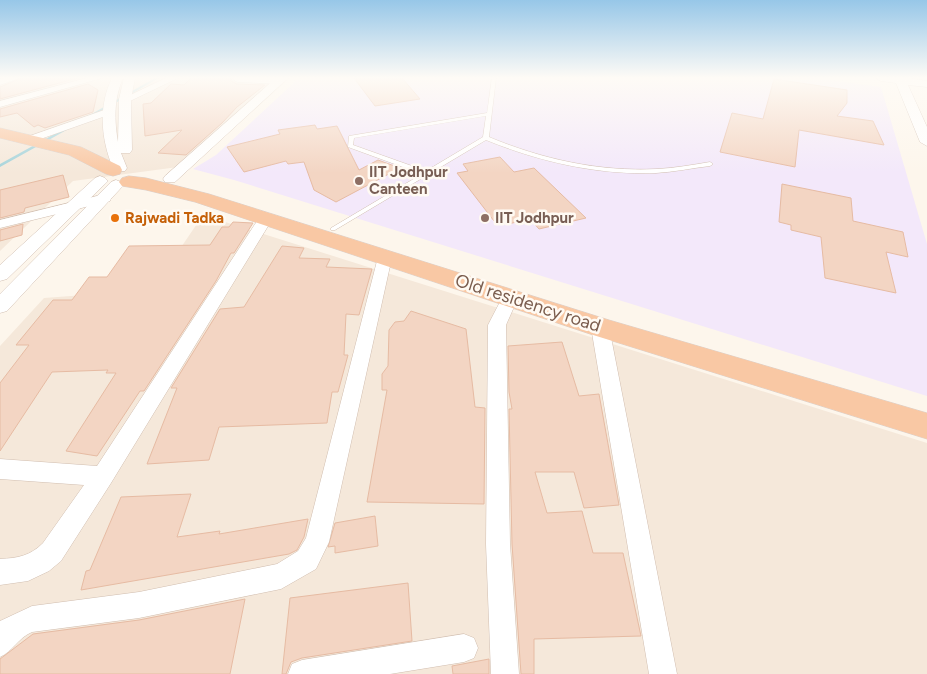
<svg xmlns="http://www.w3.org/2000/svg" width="927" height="674" viewBox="0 0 927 674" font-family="Figtree,sans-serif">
  <rect width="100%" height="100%" fill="#fdf6ec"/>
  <path fill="#f5e8da" d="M0,78H290L193,165L73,181L0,251Z
    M203,215L927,443V674H0V346L44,298L152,290Z"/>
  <path fill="#f3e8fa" d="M299,78H815L881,87L927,244V396L234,180L193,169L216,155Z"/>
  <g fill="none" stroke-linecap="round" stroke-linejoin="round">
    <path fill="#a5d3da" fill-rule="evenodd" d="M155,78H159L91,117L88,116Z
      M69,126L72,127L0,167V164Z"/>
  </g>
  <path fill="#f3d5c3" stroke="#e6bba3" d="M22,78H78L0,99V87Z
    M191,78H232L231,81L237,84L265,85L237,107L222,123L186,155L158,153L182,130L145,136L143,104L151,103L171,84L184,85Z
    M354,78H402L420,99L375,106Z
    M774,79L847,90V103L837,116L873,121L884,145L799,130L795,167L720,152L732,113L763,119Z
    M88,84L98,90L93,112L45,128L38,125L34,127L17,113L0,117V109Z
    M315,125L317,129L337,126L359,170L378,160L400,168L336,202L314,190L304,162L288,164L286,161L244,172L227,147L280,134L278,130Z
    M500,157L514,172L534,168L586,218L539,229L530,219L508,224L504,219L494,221L457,173L468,171L463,164Z
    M63,175L69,197L25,208L24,212L0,218V190Z
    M782,184L851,198L853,221L903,232L908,257L886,252L896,293L825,278L821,237L791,230V225L779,222Z
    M233,222L253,223L234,253H231L216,281L144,391H140L97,456L66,451L116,373H106L108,370L52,372L0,451V383L29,345H16L53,300H72L89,277H107L129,246L210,245L222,227H229Z
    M23,224L22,235L0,241V230Z
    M282,246L304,248L299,258L330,259L326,267L372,269L359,315L346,314L344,355H348L338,392H332L327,423L219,427L209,460L147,464L177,388H171L220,309L244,307Z
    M411,311L466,329L475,407L485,408L484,504L367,502L387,390H382V374L388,366L389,330L395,322L404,321Z
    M562,342L579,396L599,394L619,505L584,508L574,472H535L547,513L582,511L593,553H623L641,636L534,639V674H521L512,544L509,409H512L509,392L508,346Z
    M191,494L177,537L220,531L219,534L308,519L304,537L297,550L289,554L81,590L86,571L90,570L121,497Z
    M375,516L378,546L335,553V546L328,547L335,523Z
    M408,583L412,641L302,658L291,662L286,674H282L290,598Z
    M245,599L230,674H0V659L33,634L139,620Z
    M489,659V674H453L452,666Z"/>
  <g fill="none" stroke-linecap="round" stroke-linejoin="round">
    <defs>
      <path id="service" d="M492,78H496L489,137C542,159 599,172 657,169C675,168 692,165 710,162L713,164L710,166C692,168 674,172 656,173C598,175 540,162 486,140L335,230H331V228L422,174L348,147L349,136L487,113ZM486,116L483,137L426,171L353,145L354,138Z"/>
      <path id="minor" d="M4,78H20L0,85V79Z
        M87,78H102L0,107V101Z
        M166,78H178L128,102L125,103L120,100Z
        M234,78H280L285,81L280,84L238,82L235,81Z
        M110,108L115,111L114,113L32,142H24L22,140L24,138Z
        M105,194L110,195L111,198L110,201L0,228V220Z
        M266,214L273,218L111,483L61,561L49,571L28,581L0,585V559C18,558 30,556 43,543L84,485L0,479V459L97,466L259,218Z
        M385,252L390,254L392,257L329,542L316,569L281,589L139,618L32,632C18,638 13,651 0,657V621L32,606L139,592L277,564L298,551L306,538L378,257L380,254Z
        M510,293L516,294L518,298L506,325L510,544L519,674H491L486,544L488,325L504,294Z
        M600,321L606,323L609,327L677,674H649L591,327L594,323Z
        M464,634L474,638L478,648L474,658L464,662L390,674H288L292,664L302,660Z"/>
      <path id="tertiary" d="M112,78H123C114,98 114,120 118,142L119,99L124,78H135L131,99L132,150L130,153H121L127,168L125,171H115L113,168C101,140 98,106 112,78Z
        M276,78H288L175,182H165L163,179L165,176Z
        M876,78H908L927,81V87L908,85L927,127V146L920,142L896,83L881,81Z
        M100,176L105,178L108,181L105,184L7,279L0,281V265L95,178Z
        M116,180L121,182L124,185L121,188L7,311L0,313V294L111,182Z"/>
      <path id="trunk" d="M0,128L81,147L120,166L122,170L120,174L113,176L106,174L69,155L0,138Z
        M129,176L146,178L209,194L609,320L927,413V439L590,334L195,202L146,190L122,186L119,182L122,178Z"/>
    </defs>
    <use href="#service" stroke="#d1beb0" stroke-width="1"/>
    <use href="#minor" stroke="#d1beb0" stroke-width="1"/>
    <use href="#tertiary" stroke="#d1beb0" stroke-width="1"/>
    <use href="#trunk" stroke="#dad1cd" stroke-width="1"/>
    <use href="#service" fill="#fff" fill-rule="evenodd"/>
    <use href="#minor" fill="#fff" fill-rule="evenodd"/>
    <use href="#tertiary" fill="#fff" fill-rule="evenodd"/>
    <use href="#trunk" fill="#f9c8a4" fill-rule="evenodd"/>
  </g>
  <linearGradient id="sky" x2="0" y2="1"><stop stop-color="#97c7e8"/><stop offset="0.45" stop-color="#fefbf6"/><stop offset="1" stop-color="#fefbf6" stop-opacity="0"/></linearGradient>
  <rect width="927" height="173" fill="url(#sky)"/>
  <g fill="#8d6e63" stroke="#fffaf3" stroke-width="2">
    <circle cx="359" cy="181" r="5"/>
    <circle cx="485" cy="218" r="5"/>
  </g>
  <circle fill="#e8710a" stroke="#fffaf3" stroke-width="2" cx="115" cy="218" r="5"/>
  <g text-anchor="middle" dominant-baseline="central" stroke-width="5" stroke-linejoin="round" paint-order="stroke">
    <g font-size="15" font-weight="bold" fill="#785e54" stroke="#fffaf3" text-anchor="start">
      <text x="369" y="172">IIT Jodhpur<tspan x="369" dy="17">Canteen</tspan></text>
      <text x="495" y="218">IIT Jodhpur</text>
    </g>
    <g font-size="15" font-weight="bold" fill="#c56008" stroke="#fffaf3" text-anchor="start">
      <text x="125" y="218">Rajwadi Tadka</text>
    </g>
    <g font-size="18" fill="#7a5c4d" stroke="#fffaf3">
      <text transform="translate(528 303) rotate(18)">Old residency road</text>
    </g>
  </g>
</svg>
